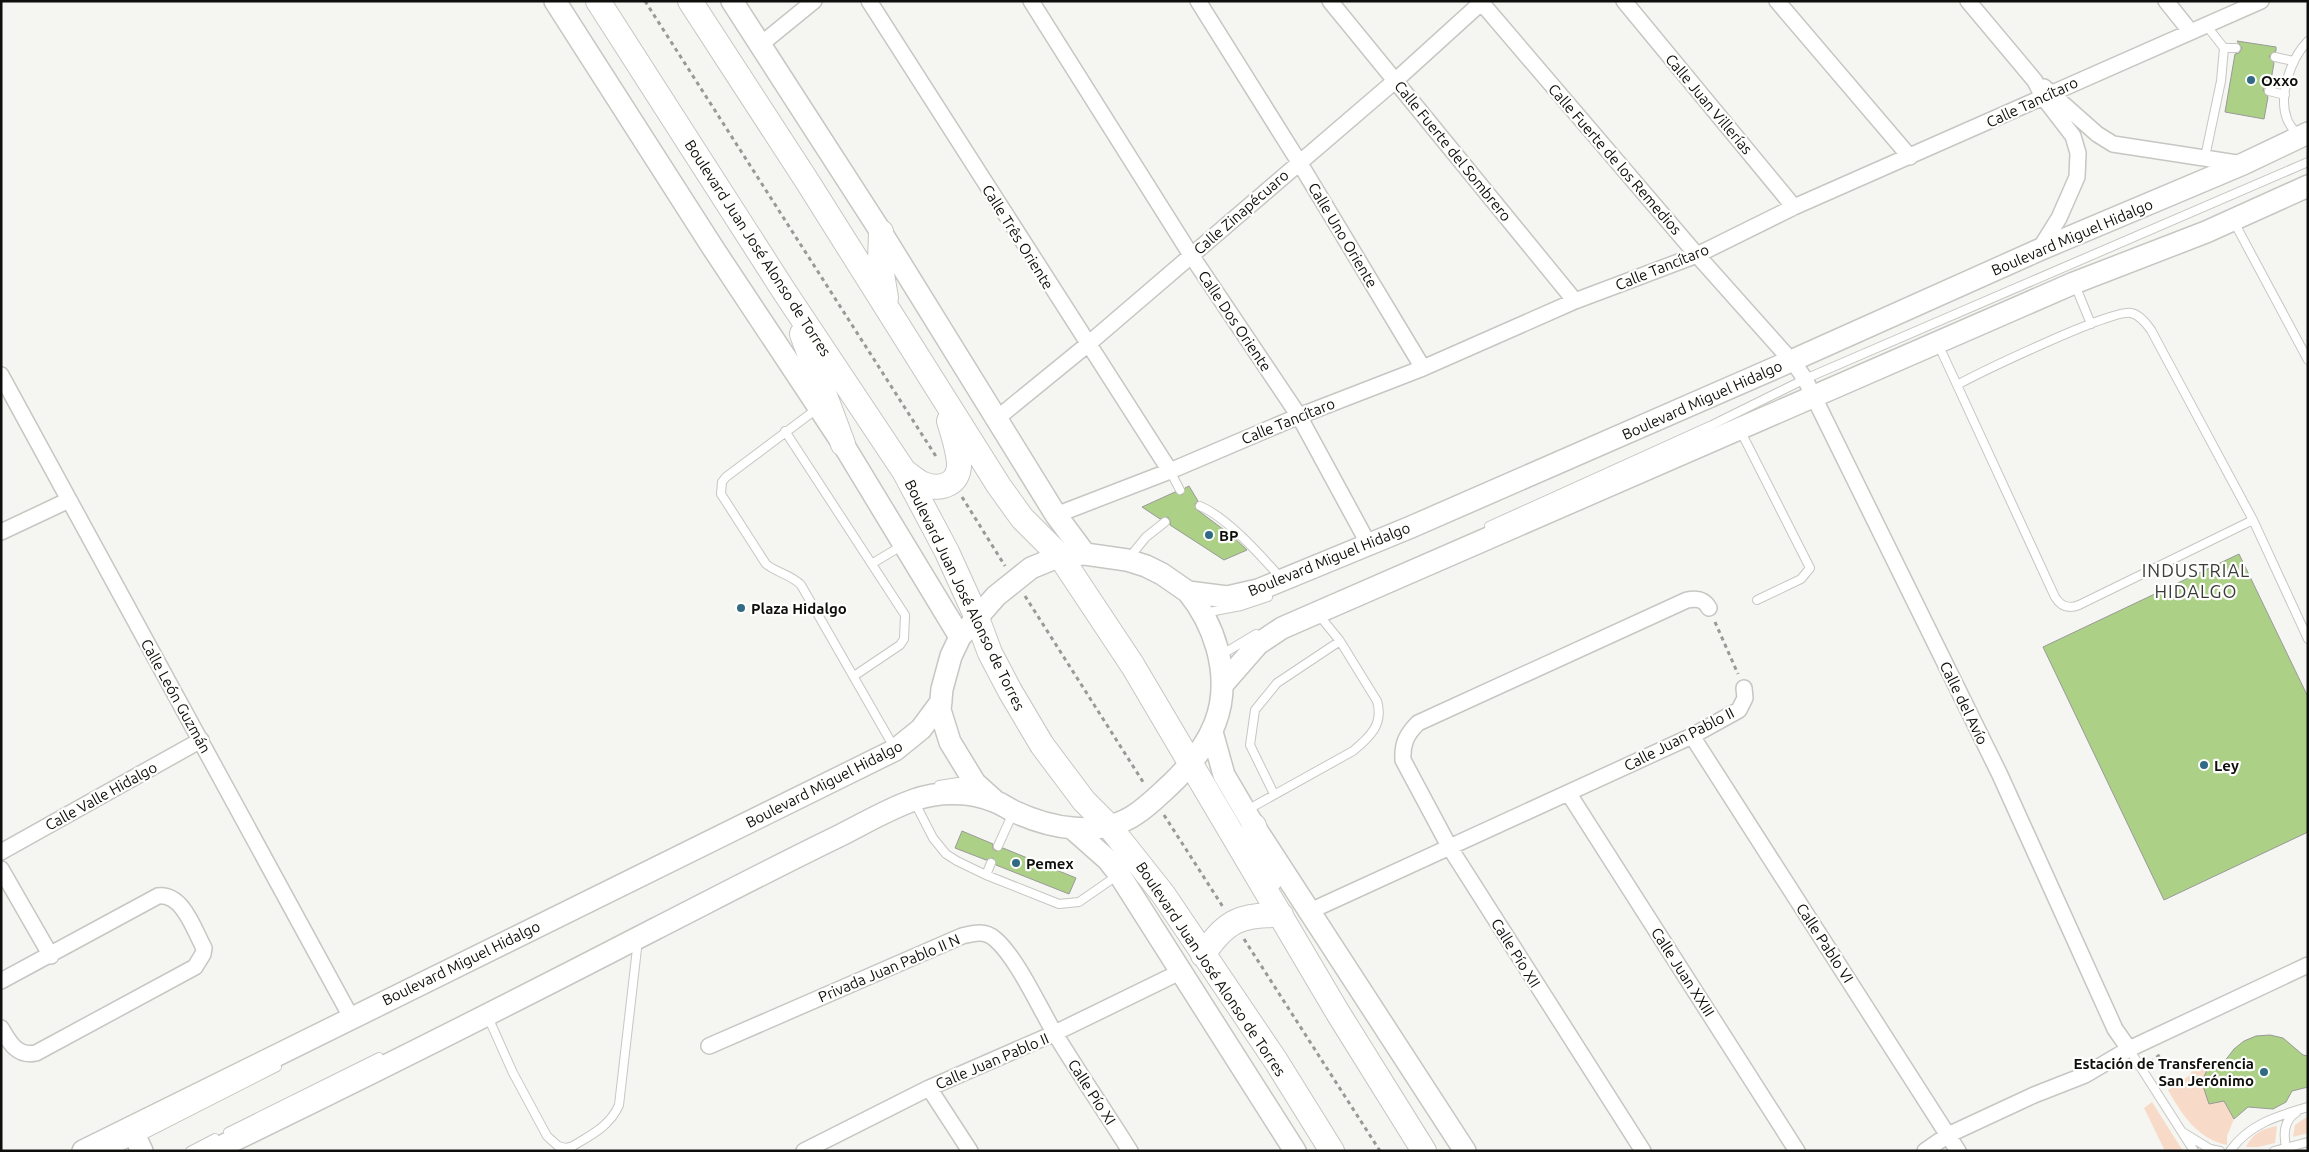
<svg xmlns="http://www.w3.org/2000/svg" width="2309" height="1152" viewBox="0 0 2309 1152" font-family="Ubuntu,sans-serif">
  <rect width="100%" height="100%" fill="#f5f5f2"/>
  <path fill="#f7dbc8" d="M2194,1067L2207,1069L2203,1086L2209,1104L2223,1099L2234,1119L2227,1136V1145C2198,1139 2182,1115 2168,1090L2190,1075Z
    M2152,1102L2183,1151H2165L2144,1108Z
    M2308,1116V1133L2293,1137L2295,1125Z
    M2277,1126L2275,1143L2258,1147H2246C2251,1135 2263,1128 2277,1126Z"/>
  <path fill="#acd086" stroke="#999a98" d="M2237,41L2276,47V51L2269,56L2274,63L2270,86L2265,87L2263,90L2268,97L2264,119L2225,112L2235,54L2239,53L2242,48Z
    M1189,486L1198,501L1195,504L1196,509L1231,535L1247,550L1224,560L1170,525V521L1168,517L1160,519L1142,507L1175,492L1182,495L1185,488Z
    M2239,554L2308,697V832L2164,900L2043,647Z
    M962,831L993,844V849L996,851L1003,848L1076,878L1069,894L996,865L993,858L986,860L955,848Z
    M2270,1035L2283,1038L2303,1055L2308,1056V1087L2292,1091L2286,1102L2273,1109L2248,1107L2234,1119L2224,1101L2209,1104L2203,1086L2204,1077L2210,1063L2221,1066L2234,1049L2244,1041L2256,1036Z"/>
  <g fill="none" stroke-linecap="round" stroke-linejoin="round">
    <defs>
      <path id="lane" d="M2224,48H2236
        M2275,57L2293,61
        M2269,91L2285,95
        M2298,135C2294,130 2289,125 2287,119C2278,95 2291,58 2308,41
        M2205,157L2221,81L2224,48L2206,25
        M2234,222L2308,360
        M2075,285L2091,324
        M1938,344L1957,385
        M818,408L726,477L722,482L721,494L766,564C777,573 792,575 801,585L895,749
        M1740,430L1810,568L1801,579L1757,600
        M785,431L905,615L904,639L900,645L854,676
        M1170,471L1180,490
        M1200,506C1228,518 1261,556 1281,578
        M2253,520L2079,605C2069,609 2061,607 2055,597L1957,385C1981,372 2112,309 2131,313C2140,315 2146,323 2151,330L2253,520L2308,639
        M1489,526L1712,425L1805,379L2308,162
        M1128,559L1146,537L1165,522
        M873,563L903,545
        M1204,613L1241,606L1268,597
        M1221,655L1256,634
        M939,785L958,782L970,783
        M1274,794L1250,745L1255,710L1277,683L1340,641
        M914,801L933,838L946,854L957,861L986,875L1059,904L1079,902L1118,875
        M1247,810L1353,751C1370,737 1384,724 1377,701L1340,641L1319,615
        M998,846L1013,813
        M986,875L991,863
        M488,1017L513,1073L547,1136L558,1146L566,1148L573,1146C591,1135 610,1126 619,1105L638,940
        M2129,1049L2194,1151
        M228,1132L379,1057
        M2184,1133L2210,1149L2220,1151
        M112,1151L277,1067
        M190,1151L215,1138
        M2230,1151C2249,1124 2277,1116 2308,1107
        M2274,1151L2308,1142
        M2287,1151C2283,1136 2283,1120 2297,1112"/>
      <path id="street" d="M869,1L1170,471
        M1031,1L1191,255L1299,416L1368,543
        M1198,1L1299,162L1423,368
        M1330,1L1575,301
        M1480,1L1697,255L1796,366L1805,379L2000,775L2115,1029L2129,1049
        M1624,1L1794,207
        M1777,1L1910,157
        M1968,1L2035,81L2043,97L2073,136L2078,153L2077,177L2059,218L2039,250
        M2166,1L2190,31
        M760,45L814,1
        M2044,87L2097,134L2113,144L2243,164
        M1,375L351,1017
        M995,420L1087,345L1396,80L1483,1
        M1056,515L1170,471L1299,416L1423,368L1575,301L1697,255L1794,207L2261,1
        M1,532L69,500
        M1692,736L1958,1151
        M1569,794L1797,1151
        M1,852L201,740
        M1,869L51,956
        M1308,912L1692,736L1739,710L1745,698L1744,688
        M1,981L158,896C183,893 194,930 204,948L203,954L195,967L36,1053C17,1057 9,1042 1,1028
        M709,1046L962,936C974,933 985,930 995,939C1017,958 1038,1005 1054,1032C1078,1072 1105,1111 1130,1151
        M929,1088L970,1151
        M804,1151L929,1088L1055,1033L1180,972
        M1643,1151L1450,848L1403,760C1402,743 1407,734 1418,723L1687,600C1697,598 1704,599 1709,608
        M1925,1151L1948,1135L2034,1095L2085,1075L2129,1049L2308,965"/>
      <path id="secondary" d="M555,1L713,248L843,444L960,637
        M732,1L881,232L1056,515L1085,554
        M1223,684L1258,644L1282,628L2074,283L2206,232L2308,186
        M1212,732L1224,775L1254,826L1465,1151
        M995,801L975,783L950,742L940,710L942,689L951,656L960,637L996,596L1031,568L1060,556L1085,554L1127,560L1146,566L1162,574L1188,592L1227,597L1258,590L1411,527L1791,361L2039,250L2243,164L2308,133
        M1073,829L1108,860L1119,874L1295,1151
        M131,1128L142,1151
        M83,1151L895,750L921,729L941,702
        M212,1151C361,1079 508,1005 655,929C716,898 777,866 839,836C863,824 888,809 914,800C939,791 971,791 996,802C1002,804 1007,808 1013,811C1049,828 1100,839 1136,814C1148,806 1159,795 1170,785C1211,746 1233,706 1217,648C1211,627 1202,609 1188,592"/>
      <path id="primary" d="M598,1L784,291L904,471L947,552L977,618L990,653L1010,691L1042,745L1084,801L1109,826L1163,894L1276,1061L1332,1151
        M690,1L807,181L999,486L1022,518L1060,556L1133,666L1338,1013L1424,1151
        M881,232L880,262L886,298
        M802,334L843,444
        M904,471C910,475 916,481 923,484C941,491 960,484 959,463C958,449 953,434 949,421
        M1254,826L1270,880
        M1203,955C1225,921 1241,914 1281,915"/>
    </defs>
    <use href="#lane" stroke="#c6c6c3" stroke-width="10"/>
    <use href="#street" stroke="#c6c6c3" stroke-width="18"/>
    <use href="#secondary" stroke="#c6c6c3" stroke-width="24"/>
    <use href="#primary" stroke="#c6c6c3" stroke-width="26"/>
    <path stroke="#999997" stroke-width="3" stroke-dasharray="4 4" stroke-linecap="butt" d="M645,1L937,458
      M962,497L1005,566
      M1025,596L1145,785
      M1715,622L1738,674
      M1164,815L1223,907
      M1244,939L1380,1151
      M2150,1062L2161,1054"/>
    <use href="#lane" stroke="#fff" stroke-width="8"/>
    <use href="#street" stroke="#fff" stroke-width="15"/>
    <use href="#secondary" stroke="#fff" stroke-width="21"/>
    <use href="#primary" stroke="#fff" stroke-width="24"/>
  </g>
  <g fill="#306a83" stroke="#fffffe" stroke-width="2">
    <circle cx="2251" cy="80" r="5"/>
    <circle cx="1209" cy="535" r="5"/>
    <circle cx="741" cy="608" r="5"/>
    <circle cx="2204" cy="765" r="5"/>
    <circle cx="1016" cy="863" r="5"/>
    <circle cx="2264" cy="1072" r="5"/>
  </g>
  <g text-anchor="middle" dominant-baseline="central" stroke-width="4.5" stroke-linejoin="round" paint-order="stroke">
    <g font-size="15" font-weight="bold" fill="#0e0e0d" stroke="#fffffe" text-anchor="start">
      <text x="2261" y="80">Oxxo</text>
      <text x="1219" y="535">BP</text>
      <text x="751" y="608">Plaza Hidalgo</text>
      <text x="2214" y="765">Ley</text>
      <text x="1026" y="863">Pemex</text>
      <text x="2254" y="1063" text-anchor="end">Estación de Transferencia<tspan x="2254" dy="17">San Jerónimo</tspan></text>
    </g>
    <g font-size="15" fill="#0e0e0d" stroke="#fffffe">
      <text transform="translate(2032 102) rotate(-25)">Calle Tancítaro</text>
      <text transform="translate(1709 104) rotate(50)">Calle Juan Villerías</text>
      <text transform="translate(1453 151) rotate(51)">Calle Fuerte del Sombrero</text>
      <text transform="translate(1615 159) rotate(49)">Calle Fuerte de los Remedios</text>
      <text transform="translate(1241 212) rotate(-41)">Calle Zinapécuaro</text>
      <text transform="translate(1343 235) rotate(59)">Calle Uno Oriente</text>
      <text transform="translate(1018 237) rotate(58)">Calle Três Oriente</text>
      <text transform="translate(2072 237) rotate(-23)">Boulevard Miguel Hidalgo</text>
      <text transform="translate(758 248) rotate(57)">Boulevard Juan José Alonso de Torres</text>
      <text transform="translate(1662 267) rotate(-22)">Calle Tancítaro</text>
      <text transform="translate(1235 321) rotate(56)">Calle Dos Oriente</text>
      <text transform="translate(1702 400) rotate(-24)">Boulevard Miguel Hidalgo</text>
      <text transform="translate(1288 421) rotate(-22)">Calle Tancítaro</text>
      <text transform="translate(1329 559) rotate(-22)">Boulevard Miguel Hidalgo</text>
      <text transform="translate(965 595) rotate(64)">Boulevard Juan José Alonso de Torres</text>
      <text transform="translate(176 696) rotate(61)">Calle León Guzmán</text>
      <text transform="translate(1964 703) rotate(64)">Calle del Avío</text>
      <text transform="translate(1679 739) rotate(-27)">Calle Juan Pablo II</text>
      <text transform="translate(824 784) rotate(-27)">Boulevard Miguel Hidalgo</text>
      <text transform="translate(101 796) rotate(-29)">Calle Valle Hidalgo</text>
      <text transform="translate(1825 943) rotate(57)">Calle Pablo VI</text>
      <text transform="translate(1516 953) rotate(58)">Calle Pío XII</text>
      <text transform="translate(461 963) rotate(-26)">Boulevard Miguel Hidalgo</text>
      <text transform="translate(889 968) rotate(-23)">Privada Juan Pablo II N</text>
      <text transform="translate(1211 969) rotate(56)">Boulevard Juan José Alonso de Torres</text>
      <text transform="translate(1683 972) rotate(57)">Calle Juan XXIII</text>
      <text transform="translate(992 1061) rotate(-23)">Calle Juan Pablo II</text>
      <text transform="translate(1092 1092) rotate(57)">Calle Pío XI</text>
    </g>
    <g font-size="18" letter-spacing="1" fill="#3b3b39" stroke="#fffffe">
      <text x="2196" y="570">INDUSTRIAL<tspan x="2196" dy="21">HIDALGO</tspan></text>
    </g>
  </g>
  <rect width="2309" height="1152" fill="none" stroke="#0e0e0d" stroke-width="5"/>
</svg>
